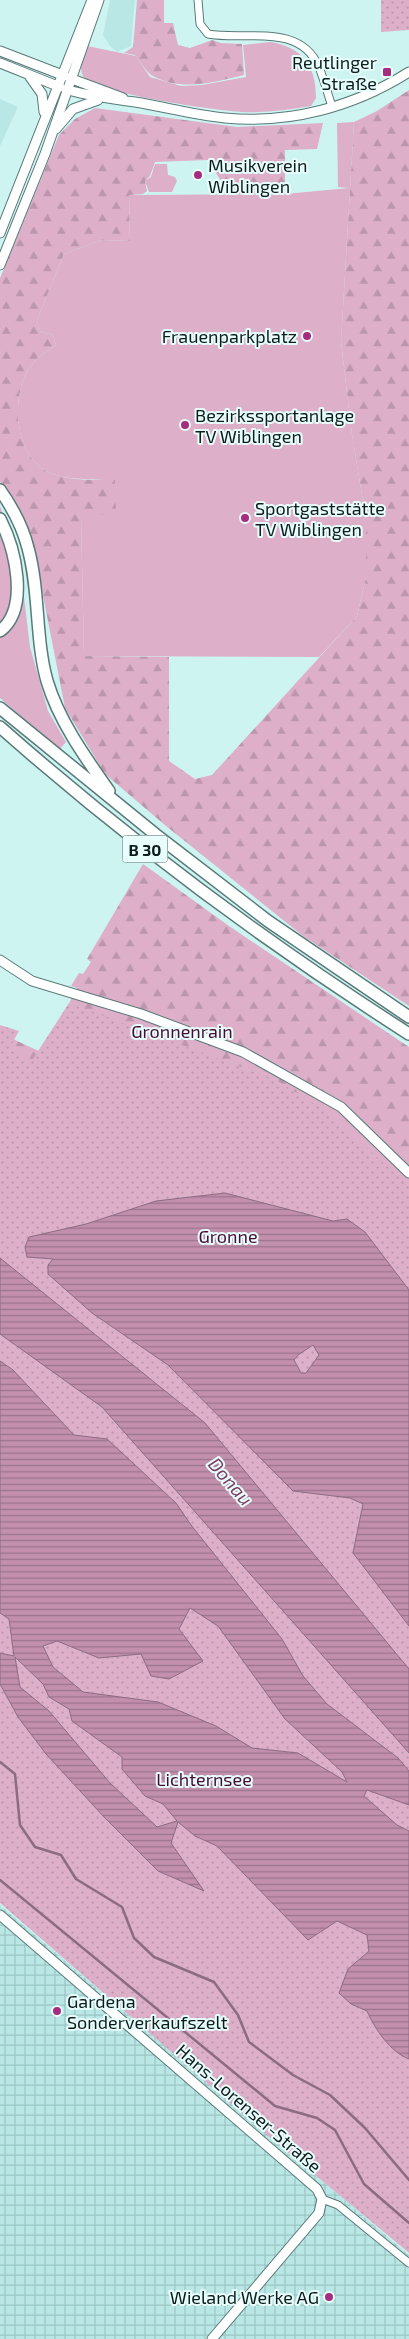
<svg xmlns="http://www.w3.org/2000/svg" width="409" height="2339" viewBox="0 0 409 2339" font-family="'Exo 2',sans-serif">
  <defs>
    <pattern id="industrial-grid" width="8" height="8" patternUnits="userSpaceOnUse" patternTransform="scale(1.25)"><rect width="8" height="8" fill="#b8e7e5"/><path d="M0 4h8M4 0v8" fill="none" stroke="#9dc6c4"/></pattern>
    <pattern id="forest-firs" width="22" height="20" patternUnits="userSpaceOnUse" patternTransform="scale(1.25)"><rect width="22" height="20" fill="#ddafc9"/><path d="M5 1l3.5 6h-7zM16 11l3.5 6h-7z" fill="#bc96ac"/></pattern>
    <pattern id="park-dots" width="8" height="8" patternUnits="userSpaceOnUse" patternTransform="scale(1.25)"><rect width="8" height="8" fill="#ddafc9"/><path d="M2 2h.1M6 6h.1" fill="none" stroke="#bc96ac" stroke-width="1.8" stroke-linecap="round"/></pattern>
    <pattern id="water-rules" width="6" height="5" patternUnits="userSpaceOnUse" patternTransform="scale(1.25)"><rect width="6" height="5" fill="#c28fad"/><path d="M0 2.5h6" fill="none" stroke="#9c748c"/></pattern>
  </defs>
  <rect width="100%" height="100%" fill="#cef4f2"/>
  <path fill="#b8e7e5" d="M110,0H135L131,46L117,52L110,46L103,35Z
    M0,99L18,107L0,146Z"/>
  <path fill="url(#industrial-grid)" d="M0,1905L409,2255V2339H0Z"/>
  <path fill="#ddafc9" d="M270,42C302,47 316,65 316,98L311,106C288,110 266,113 242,112C219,111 92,93 83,76C78,67 84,55 87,46L136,56L150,77L181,86L202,85L246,77L243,45Z
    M354,122L341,342L352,435L366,519V577L357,616L319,657L84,656L81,516L115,481C94,478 73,481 53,474C15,461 10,401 28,370C35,359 45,352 56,345L53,335L39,331L37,320L64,254L102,240L130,241L129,195L285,194L349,188L338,187L337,123Z
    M155,164H167L168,175L175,177L177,181L172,192H149L145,181L151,177Z
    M0,506L20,564L30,647L48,711L66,742L59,750L0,698Z"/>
  <path fill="url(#forest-firs)" d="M137,0H164V23H173L178,45L190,48L212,40L221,43L242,44L244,75C214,82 182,92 153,76C146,72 140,61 135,55L124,53L133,47Z
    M409,90V1006L303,936L166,826L105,774L65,708L39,575L14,499L0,482V278L59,135L75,119L95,108L237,127L323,123L317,149L285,150V194H229L208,160L155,162L150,176L145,181L147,191L143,194L129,195L130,241L102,240L64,254L37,320L39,331L53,335L56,345C45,352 35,359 28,370C10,401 15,461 53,474C72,481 95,480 115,480L116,514L81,516L84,656L169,657V761L195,779L212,775L357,616L366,577V519L352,435L341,342L354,122L377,111Z
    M143,864L229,926L409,1047V1290L0,1068V1033L43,1053L77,988L71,986L79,973L83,974L91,962L87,959Z"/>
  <path fill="url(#park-dots)" d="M381,0H409V30L381,32Z
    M69,1003L276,1080L326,1111L409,1186V2253L261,2130L0,1903V1025L19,1031L9,1049L31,1062Z"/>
  <path fill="url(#water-rules)" stroke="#8c6c82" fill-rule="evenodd" d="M225,1193L333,1221L347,1219L365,1232L409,1290V1626L353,1553L363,1504L350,1498L293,1491L168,1365L92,1313L48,1274V1265L53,1259L27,1257L25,1247L29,1237L86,1224L156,1201ZM313,1345L319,1355L306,1373H301L294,1360L298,1355Z
    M0,1258L205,1423L409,1669V1753L102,1407L0,1334Z
    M0,1361L13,1370L74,1435L107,1439L176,1503L191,1525L282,1639L303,1676L327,1704L398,1758L409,1771V1805L367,1790L364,1796L397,1825L409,1831V2059C390,2052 375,2029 367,2011L351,2004L339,1993L348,1969L369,1951L367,1935L337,1921L308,1940L217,1846L195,1836L178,1822L171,1843L204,1891L158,1871L105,1818L46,1754L18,1717L0,1684V1653L14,1656L9,1619L0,1613ZM190,1608L218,1626L285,1719L342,1772L347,1782L298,1753L252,1748L216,1726L158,1702L83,1692L53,1667L43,1646L57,1641L99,1658L141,1654L151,1676L169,1679L203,1661L179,1629ZM15,1657L43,1684L49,1697L69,1709L72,1721L122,1757V1769L145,1796L163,1804L177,1821L157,1827L110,1783L49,1711L20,1687Z"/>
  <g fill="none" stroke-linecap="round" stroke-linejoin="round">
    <path stroke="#8c6c82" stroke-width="2.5" d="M0,1762L15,1774L20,1825L35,1847L61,1855L76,1879L122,1907L134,1938L154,1957L214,1982L238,2015L249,2042L293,2075L330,2095L365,2128L409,2180
      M0,1880L275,2106L317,2118L335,2130L364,2184L409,2223"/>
    <defs>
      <path id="minor" d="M198,0L200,24L208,34C246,41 299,22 319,67C324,80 328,94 332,107
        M322,2199L338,2205L409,2263"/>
      <path id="tertiary" d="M72,79L123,98
        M68,90C90,96 112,99 135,102C165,107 194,115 225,118C290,124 354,107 409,72
        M56,129L73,109L98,100
        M0,960L32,981L141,1014L243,1052L341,1107L409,1173
        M0,1915L317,2189L322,2199L319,2213L212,2339"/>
      <path id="secondary" d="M0,51L65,76
        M0,63L60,87
        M30,77L42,94L44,112
        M0,233L92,0
        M0,265L45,154L99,0"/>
      <path id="trunk" d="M0,490C12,507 23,528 28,548C40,592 35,638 47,681C59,721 85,757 109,791
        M0,519C15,548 30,608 0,631
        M0,708L155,834L268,921L409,1017
        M0,727C128,840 265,942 409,1034"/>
    </defs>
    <use href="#minor" stroke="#587a79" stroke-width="9"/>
    <use href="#tertiary" stroke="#587a79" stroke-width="11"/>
    <use href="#secondary" stroke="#587a79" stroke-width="11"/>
    <use href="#trunk" stroke="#587a79" stroke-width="14"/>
    <use href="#minor" stroke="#fff" stroke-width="7"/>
    <use href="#tertiary" stroke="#fff" stroke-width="9"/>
    <use href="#secondary" stroke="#fff" stroke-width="9"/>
    <use href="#trunk" stroke="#fff" stroke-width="11"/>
  </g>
  <g fill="#a62c80" stroke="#e8fefd" stroke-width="2">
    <rect x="382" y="67" width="10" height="10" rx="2.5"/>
    <circle cx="198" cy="175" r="5"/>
    <circle cx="307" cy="336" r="5"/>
    <circle cx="185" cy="425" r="5"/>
    <circle cx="245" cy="518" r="5"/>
    <circle cx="57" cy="2011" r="5"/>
    <circle cx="329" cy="2297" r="5"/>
  </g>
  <g text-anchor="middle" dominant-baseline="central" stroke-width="4" stroke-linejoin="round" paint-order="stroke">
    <rect fill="#e8fefd" stroke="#4f6060" stroke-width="1" x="122.5" y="835.5" width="45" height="27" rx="4"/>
    <g font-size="16" font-weight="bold" fill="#0e1c1c">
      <text x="145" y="849">B 30</text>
    </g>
    <g font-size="18" fill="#0e1c1c" stroke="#e8fefd" text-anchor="start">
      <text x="377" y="62" text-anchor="end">Reutlinger<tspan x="377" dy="21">Straße</tspan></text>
      <text x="208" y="165">Musikverein<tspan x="208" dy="21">Wiblingen</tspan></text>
      <text x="297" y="336" text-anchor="end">Frauenparkplatz</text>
      <text x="195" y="415">Bezirkssportanlage<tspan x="195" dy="21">TV Wiblingen</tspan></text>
      <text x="255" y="508">Sportgaststätte<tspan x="255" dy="21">TV Wiblingen</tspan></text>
      <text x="67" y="2001">Gardena<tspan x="67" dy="21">Sonderverkaufszelt</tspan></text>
      <text x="319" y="2297" text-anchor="end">Wieland Werke AG</text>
    </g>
    <g font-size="18" fill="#490b36" stroke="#e8fefd">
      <text x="182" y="1031">Gronnenrain</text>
      <text x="228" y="1236">Gronne</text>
      <text x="204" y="1779">Lichternsee</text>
    </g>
    <g font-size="18" fill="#0e1c1c" stroke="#e8fefd">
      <text transform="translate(249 2108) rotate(41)">Hans-Lorenser-Straße</text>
    </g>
    <g font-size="19" font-style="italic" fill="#7e3e67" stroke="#e8fefd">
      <text transform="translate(231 1481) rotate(49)">Donau</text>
    </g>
  </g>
</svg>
